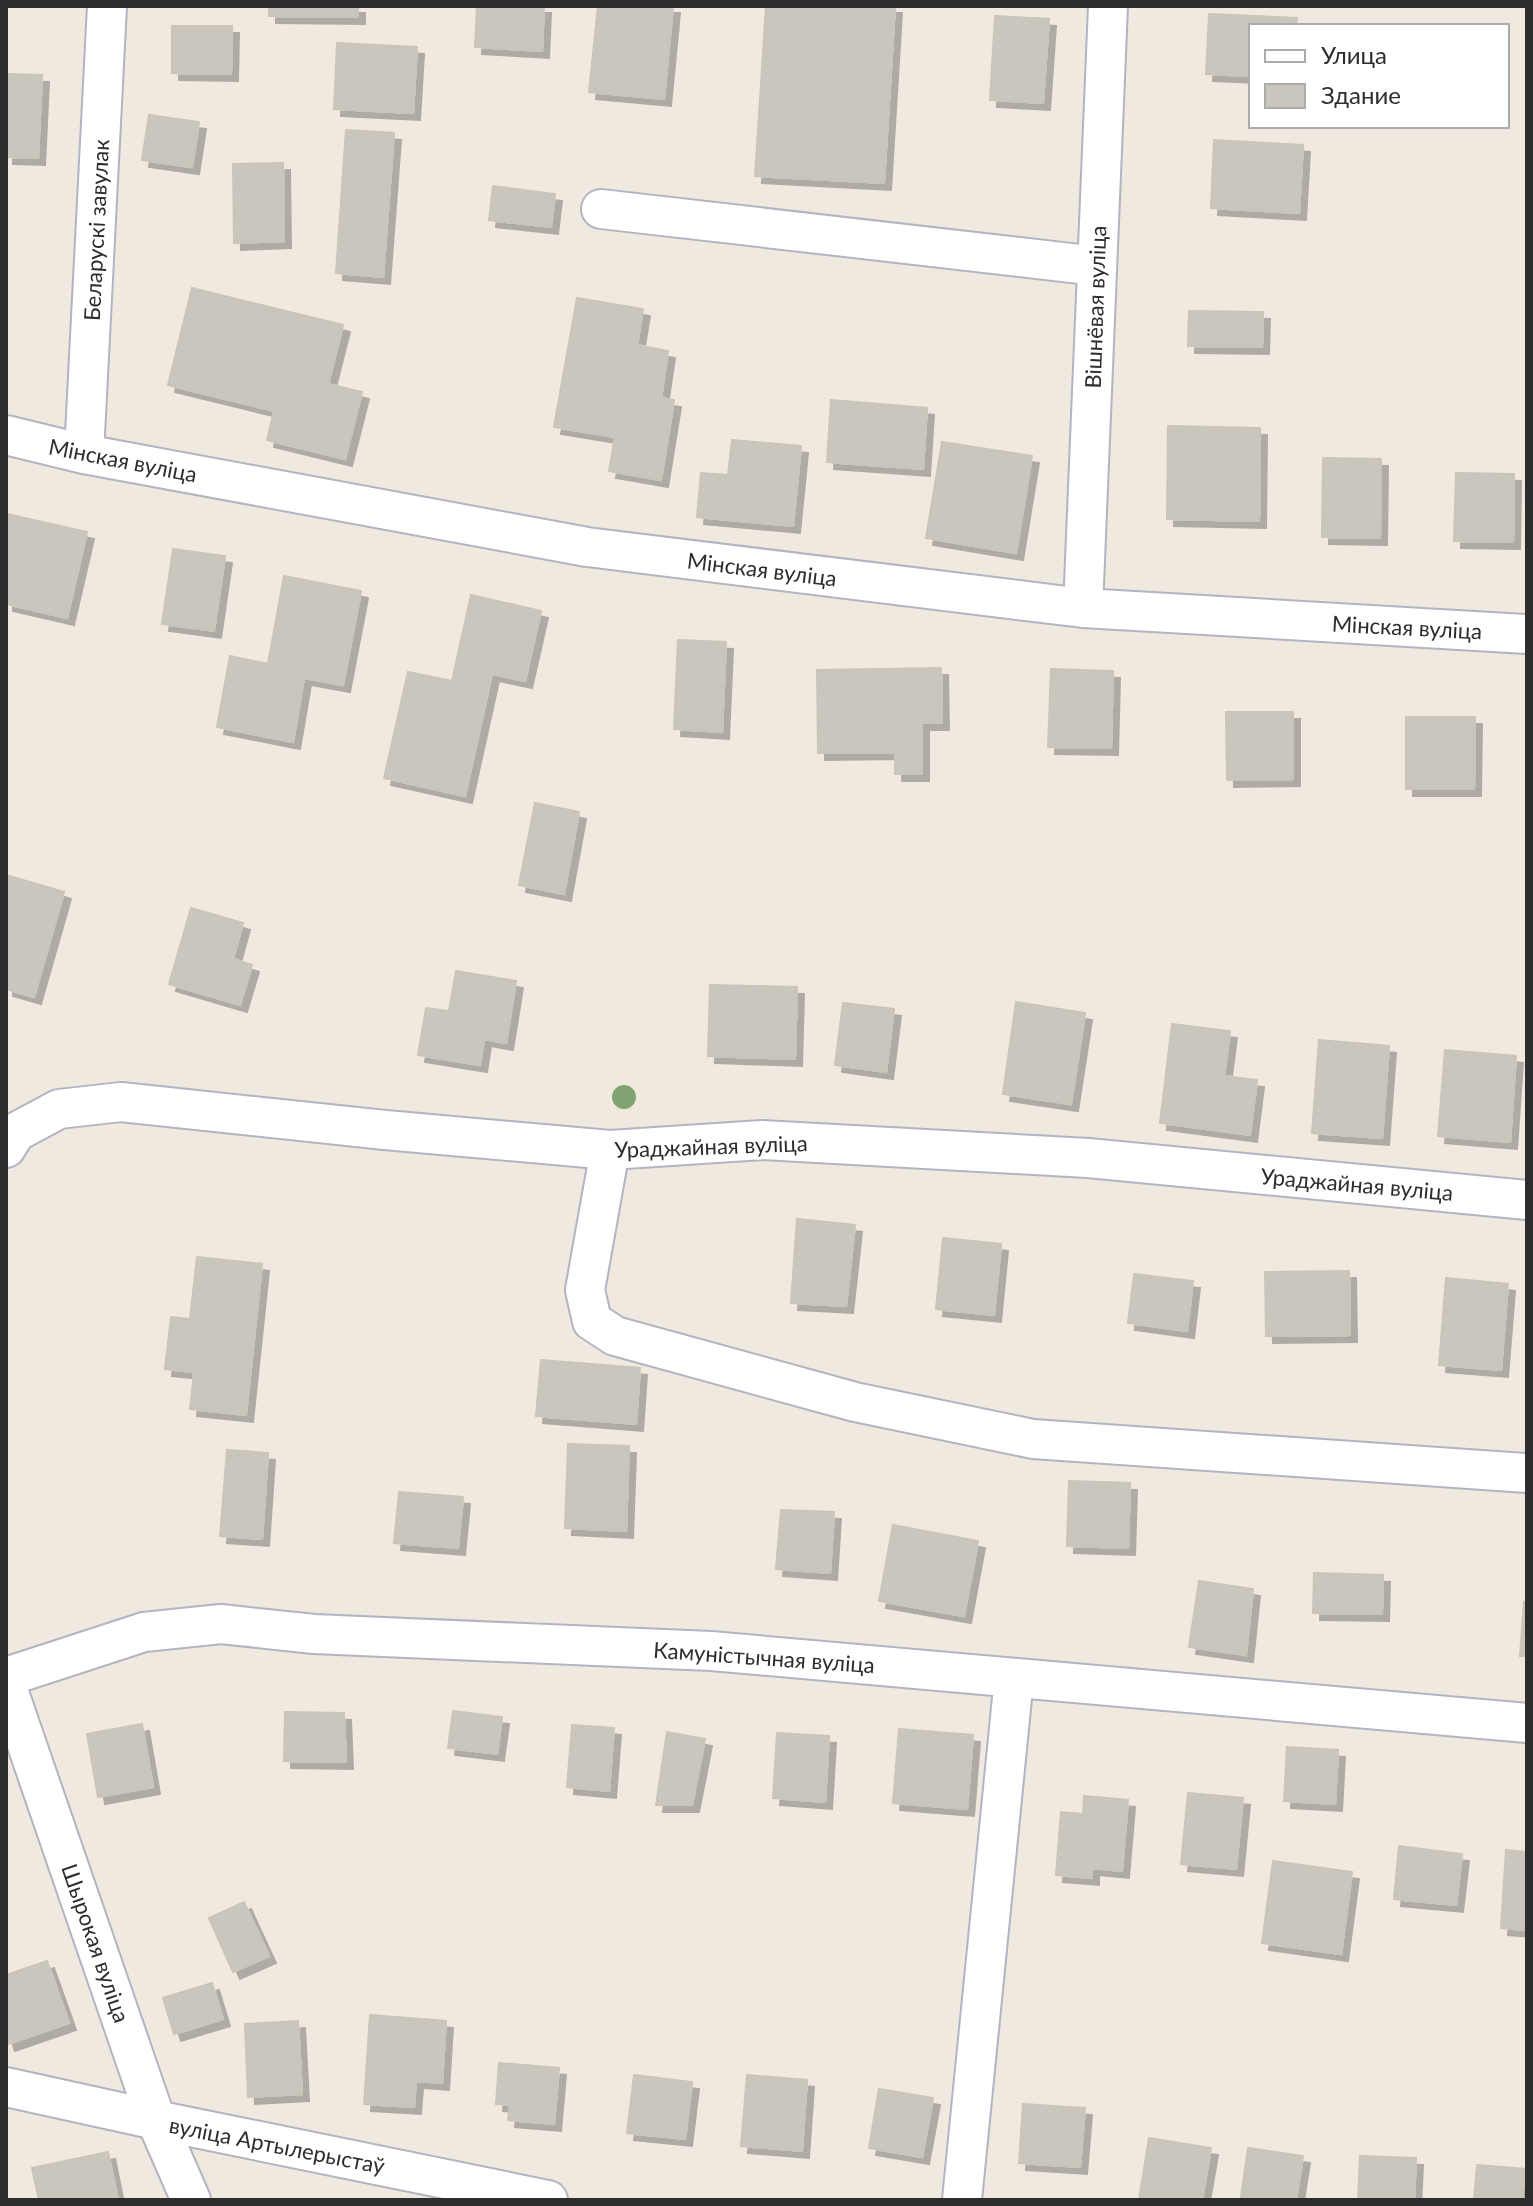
<svg xmlns="http://www.w3.org/2000/svg" width="1533" height="2206" viewBox="0 0 1533 2206" font-family="Lato,sans-serif">
  <defs>
    <filter id="shadow"><feDropShadow dx="7" dy="7" stdDeviation="0" flood-color="#0004"/></filter>
  </defs>
  <rect width="100%" height="100%" fill="#efe9df"/>
  <path fill="#cac6be" stroke="#cac5b8" stroke-width="2" filter="url(#shadow)" d="M269,6H358V17L269,16Z
    M477,6H544L542,51L475,47Z
    M598,6H673L664,99L589,92Z
    M766,6H895L884,183L755,176Z
    M1209,14L1297,18L1296,26H1251V76L1206,74Z
    M995,16L1049,19L1043,103L990,100Z
    M172,26H232L231,74L172,73Z
    M337,43L417,47L413,113L334,109Z
    M6,74L42,75L38,158L6,157Z
    M149,115L199,122L192,167L142,160Z
    M346,130L394,133L383,277L336,273Z
    M1214,140L1303,145L1299,213L1211,208Z
    M283,163L284,241L234,243L233,164Z
    M493,186L555,194L551,227L489,220Z
    M192,288L343,325L328,384L362,392L345,459L267,440L274,411L168,385Z
    M577,298L643,309L637,345L668,351L661,398L674,400L661,480L609,471L615,437L554,427Z
    M1189,311L1263,312L1262,347L1188,346Z
    M831,400L927,408L923,469L827,462Z
    M1168,426L1260,428L1259,521L1167,519Z
    M732,440L801,446L793,526L697,517L701,473L728,475Z
    M942,442L1032,456L1016,553L926,538Z
    M1323,458L1381,459L1380,538L1322,537Z
    M1456,473L1514,474L1513,542L1454,541Z
    M7,514L87,532L67,618L6,604Z
    M173,549L225,556L214,631L162,624Z
    M284,576L361,591L343,685L304,678L293,742L217,727L230,656L268,664Z
    M471,595L541,611L525,681L492,674L465,796L384,778L408,672L452,681Z
    M678,640L726,642L722,732L674,729Z
    M941,668L942,723H922V774H895V752L818,753L817,670Z
    M1051,669L1113,671L1111,748L1048,747Z
    M1226,712H1293V779L1227,780Z
    M1406,717H1475L1474,789H1406Z
    M535,803L579,812L564,894L519,885Z
    M6,875L64,892L34,997L6,989Z
    M191,908L243,923L233,959L252,965L240,1005L169,984Z
    M456,971L516,981L506,1043L484,1039L480,1065L418,1055L426,1008L449,1011Z
    M710,985L797,987L795,1059L708,1056Z
    M1016,1002L1085,1013L1071,1104L1003,1094Z
    M843,1003L894,1009L886,1072L835,1065Z
    M1172,1024L1230,1031L1224,1076L1257,1080L1250,1135L1160,1123Z
    M1319,1040L1389,1046L1382,1138L1312,1133Z
    M1445,1050L1516,1056L1510,1142L1438,1136Z
    M797,1219L855,1225L846,1306L791,1303Z
    M943,1238L1001,1244L994,1315L936,1309Z
    M197,1257L262,1264L246,1415L190,1409L194,1372L165,1369L171,1317L190,1319Z
    M1349,1271L1350,1335L1266,1336L1265,1272Z
    M1134,1274L1193,1281L1187,1331L1128,1323Z
    M1446,1278L1508,1284L1501,1370L1439,1365Z
    M541,1360L640,1368L636,1424L536,1416Z
    M568,1444L629,1446L626,1531L565,1528Z
    M227,1450L268,1453L262,1539L220,1536Z
    M1069,1481L1130,1483L1128,1548L1067,1546Z
    M399,1492L463,1497L458,1548L394,1543Z
    M781,1510L834,1512L830,1573L776,1569Z
    M893,1525L978,1541L964,1616L879,1601Z
    M1314,1573L1383,1575L1382,1614L1313,1613Z
    M1199,1581L1253,1589L1246,1655L1189,1647Z
    M1524,1602H1527V1656H1520Z
    M453,1711L502,1717L497,1754L448,1748Z
    M285,1712L344,1713L346,1762L284,1761Z
    M142,1724L153,1787L98,1797L87,1734Z
    M572,1725L614,1728L609,1791L567,1787Z
    M899,1729L973,1735L967,1809L893,1803Z
    M667,1732L705,1739L692,1805H656Z
    M777,1733L829,1736L825,1802L773,1798Z
    M1287,1747L1338,1750L1335,1804L1284,1801Z
    M1188,1793L1243,1798L1236,1869L1181,1864Z
    M1084,1796L1128,1800L1122,1871L1092,1868V1878L1056,1875L1061,1812L1083,1814Z
    M1399,1846L1462,1854L1456,1905L1394,1899Z
    M1506,1850L1527,1852V1930L1501,1928Z
    M1273,1861L1352,1872L1341,1954L1262,1943Z
    M244,1902L269,1956L233,1972L209,1918Z
    M47,1961L69,2023L8,2044L6,2038V1975Z
    M212,1983L223,2019L174,2034L163,1998Z
    M370,2015L446,2021L442,2083L416,2081L414,2107L364,2104Z
    M298,2021L302,2094L248,2097L245,2024Z
    M499,2063L559,2068L554,2124L508,2120L510,2105L496,2104Z
    M634,2075L692,2082L685,2139L627,2133Z
    M747,2075L807,2080L802,2151L741,2146Z
    M879,2089L933,2098L922,2157L869,2148Z
    M1023,2104L1085,2108L1080,2167L1019,2163Z
    M1149,2138L1211,2148L1202,2200H1139Z
    M1248,2148L1303,2156L1296,2200H1258L1241,2197Z
    M108,2152L118,2200H39L32,2168Z
    M1360,2156L1416,2158L1414,2200H1358Z
    M1477,2165L1525,2169L1522,2200H1474Z"/>
  <g fill="none" stroke-linecap="round" stroke-linejoin="round">
    <defs>
      <path id="minor" d="M601,209L1097,266
        M6,435L84,454L587,547L1083,608L1527,634
        M84,454L107,6
        M1083,608L1108,6
        M6,1148L16,1132L59,1109L121,1102L385,1130L610,1150L762,1140L1088,1158L1527,1200
        M610,1150L585,1290L592,1321L615,1336L855,1402L1033,1439L1527,1473
        M6,1677L144,1632L221,1624L314,1634L711,1651L1527,1723
        M6,1684L156,2120L191,2200
        M6,2087L156,2120L548,2200
        M962,2200L1014,1678"/>
    </defs>
    <use href="#minor" stroke="#b3b4c1" stroke-width="42"/>
    <use href="#minor" stroke="#fff" stroke-width="38"/>
  </g>
  <circle fill="#80a572" cx="624" cy="1097" r="12"/>
  <g text-anchor="middle" dominant-baseline="central" stroke-width="6" stroke-linejoin="round" paint-order="stroke">
    <g font-size="22" fill="#2d2d2d" stroke="#fff">
      <text transform="translate(96 230) rotate(-87)">Беларускі завулак</text>
      <text transform="translate(1095 307) rotate(-88)">Вішнёвая вуліца</text>
      <text transform="translate(123 460) rotate(11)">Мінская вуліца</text>
      <text transform="translate(762 569) rotate(7)">Мінская вуліца</text>
      <text transform="translate(1407 627) rotate(3)">Мінская вуліца</text>
      <text transform="translate(711 1146) rotate(-2)">Ураджайная вуліца</text>
      <text transform="translate(1357 1184) rotate(5)">Ураджайная вуліца</text>
      <text transform="translate(764 1657) rotate(4)">Камуністычная вуліца</text>
      <text transform="translate(96 1943) rotate(71)">Шырокая вуліца</text>
      <text transform="translate(277 2145) rotate(11)">вуліца Артылерыстаў</text>
    </g>
  </g>
  <rect width="1533" height="2206" fill="none" stroke="#2d2d2d" stroke-width="16"/>
  <rect x="1249" y="24" width="260" height="104" fill="#ffffff" stroke="#ababab" stroke-width="2"/>
  <rect x="1265" y="50" width="40" height="12" fill="#ffffff" stroke="#ababab" stroke-width="2"/>
  <text x="1321" y="64" font-size="24" fill="#2d2d2d">Улица</text>
  <rect x="1265" y="84" width="40" height="24" fill="#cac6be" stroke="#ababab" stroke-width="2"/>
  <text x="1321" y="104" font-size="24" fill="#2d2d2d">Здание</text>
</svg>
